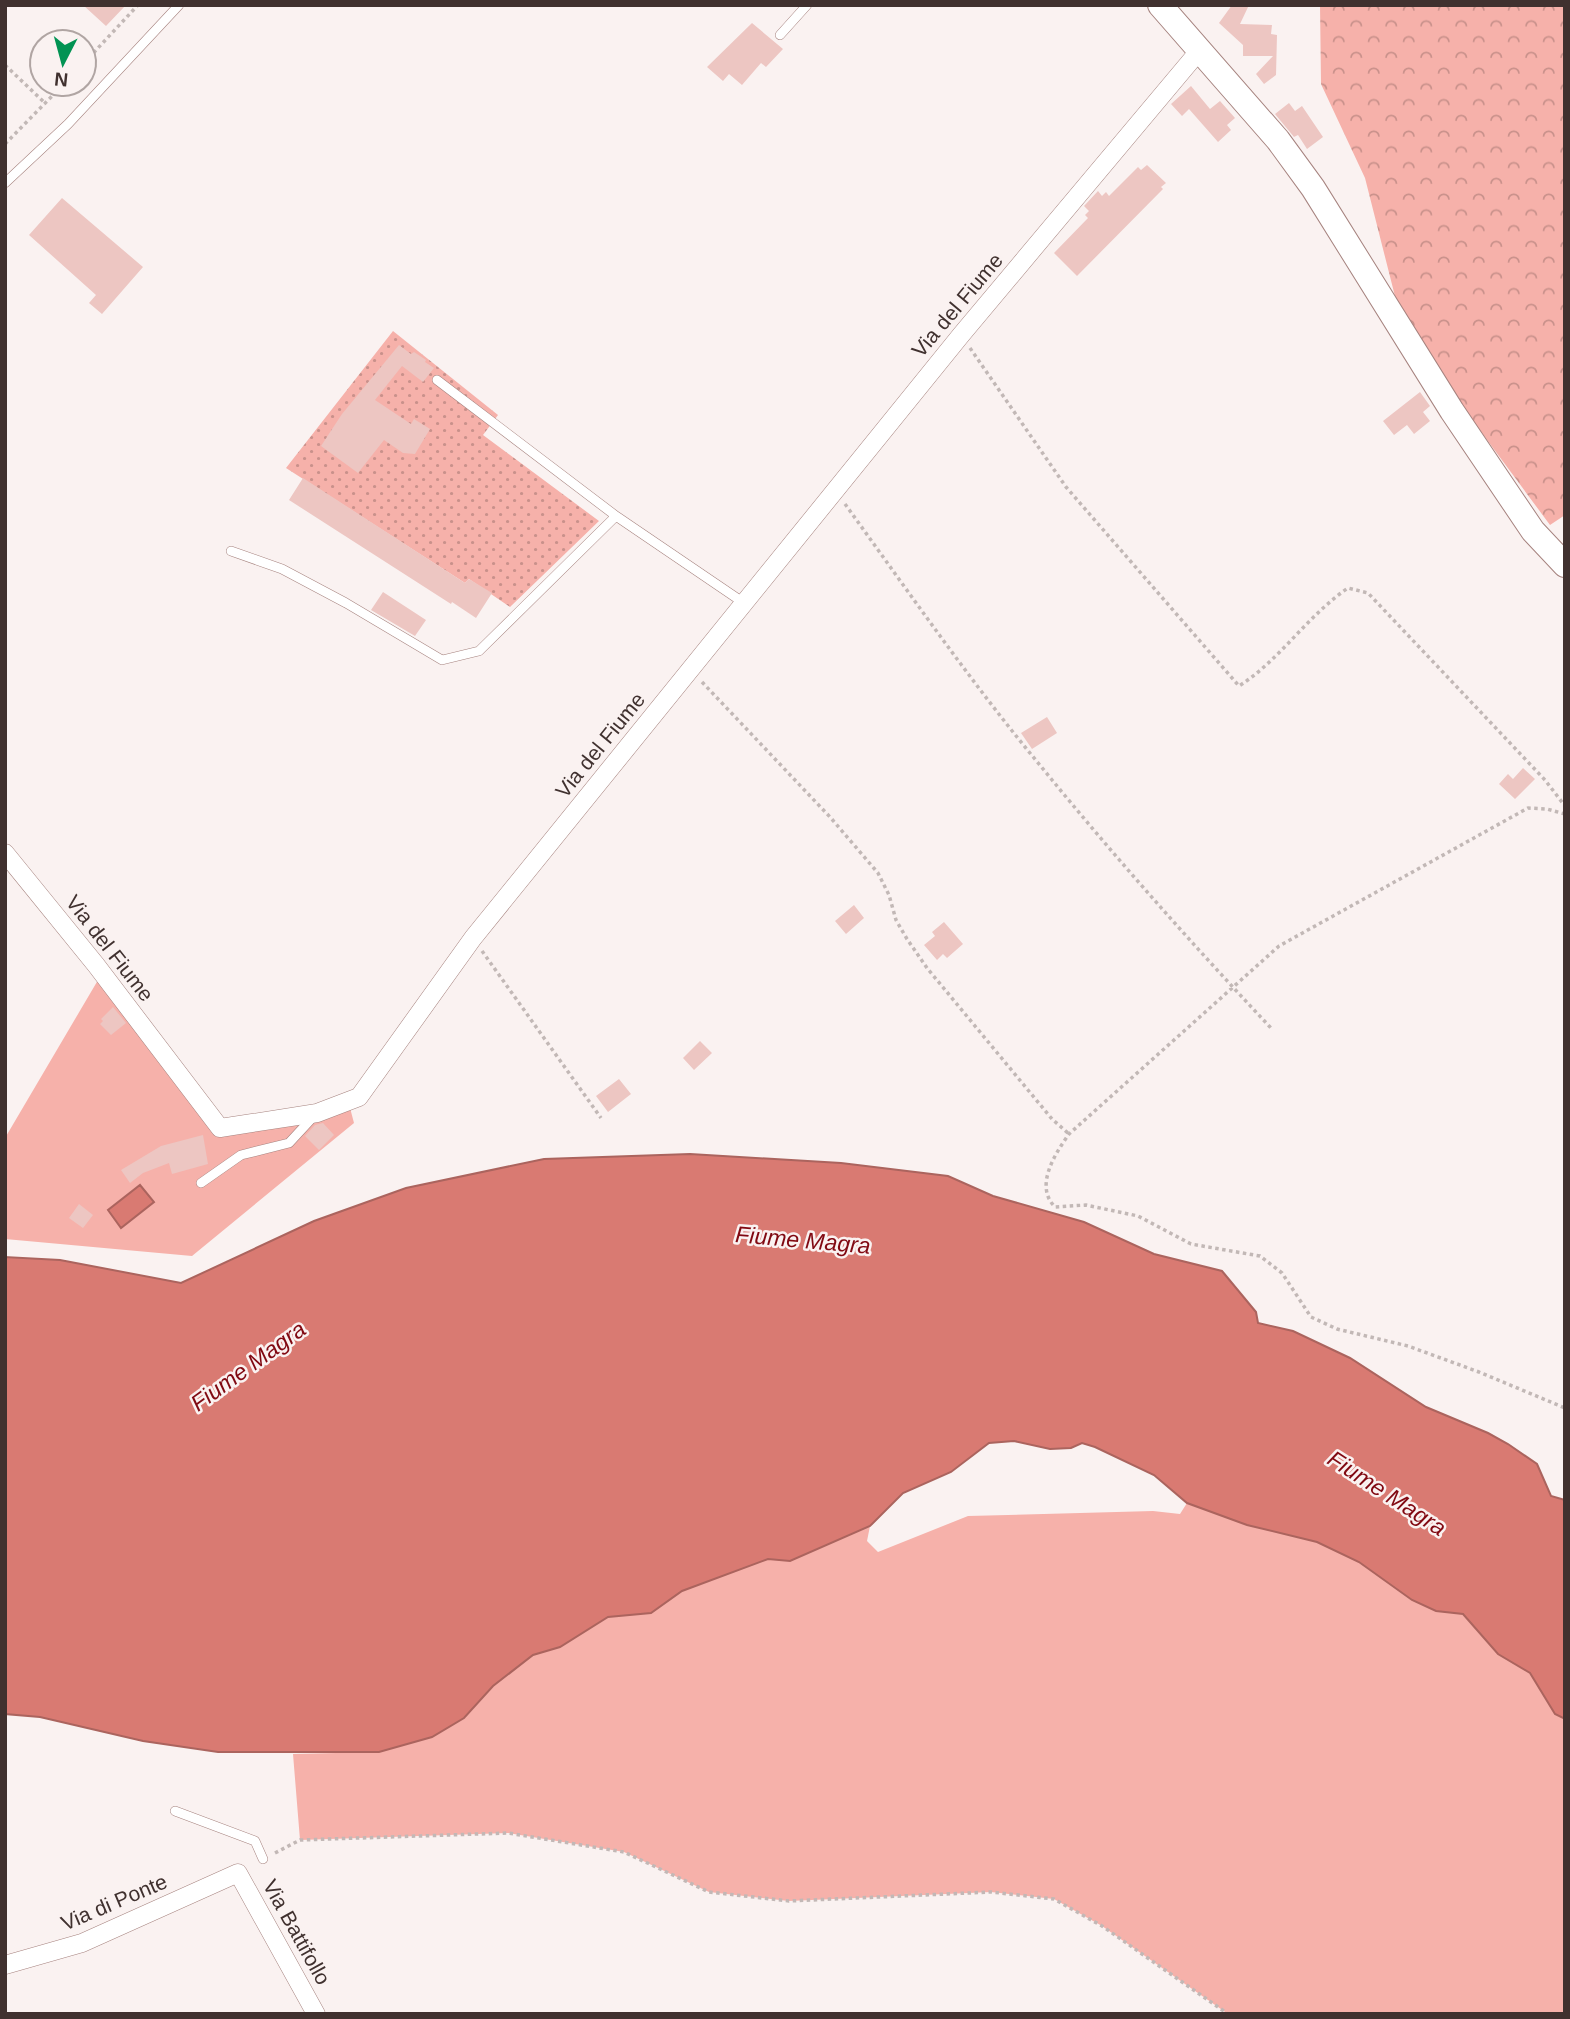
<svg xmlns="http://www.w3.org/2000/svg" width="1570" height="2019" viewBox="0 0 1570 2019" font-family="Arial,sans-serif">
  <defs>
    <pattern id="forest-crowns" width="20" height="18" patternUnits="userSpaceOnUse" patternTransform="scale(1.75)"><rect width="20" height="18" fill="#f6b1aa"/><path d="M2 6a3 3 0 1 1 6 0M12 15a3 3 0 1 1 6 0" fill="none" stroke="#c9918b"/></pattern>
    <pattern id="garden-dots" width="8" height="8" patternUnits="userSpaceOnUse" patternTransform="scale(1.75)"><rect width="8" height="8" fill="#f6b1aa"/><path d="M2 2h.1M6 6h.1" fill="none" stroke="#c9918b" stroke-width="1.8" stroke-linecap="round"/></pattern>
  </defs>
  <rect width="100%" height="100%" fill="#faf2f1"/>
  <path fill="#f6b1aa" d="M101,975L218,1132L349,1104L354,1123L192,1256L5,1239V1138Z
    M1187,1503L1247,1525L1317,1542L1359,1562L1412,1600L1436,1611L1463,1614L1498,1654L1530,1673L1555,1714L1565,1719V2014H1228L1102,1926L1054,1899L991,1892L789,1901L709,1892L624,1852L508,1833L300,1840L293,1754L379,1752L464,1718L493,1686L533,1655L560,1647L608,1617L651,1613L682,1591L768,1558L790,1561L870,1526L867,1541L878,1552L968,1516L1153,1511L1180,1514Z"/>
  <path fill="url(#forest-crowns)" d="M1320,5H1565V515L1550,525L1473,421L1399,312L1365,178L1321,84Z"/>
  <path fill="url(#garden-dots)" d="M393,331L498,415L483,435L599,521L510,607L469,579L465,583L286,468Z"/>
  <path fill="#d97a72" stroke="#ab645e" stroke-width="2" d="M690,1154L841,1163L948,1176L993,1196L1084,1222L1154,1254L1222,1271L1256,1312L1258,1323L1293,1331L1350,1358L1426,1407L1488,1433L1508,1444L1537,1464L1551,1496L1565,1500V1719L1555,1714L1530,1673L1498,1654L1463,1614L1436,1611L1412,1600L1359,1562L1317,1542L1247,1525L1187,1503L1154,1475L1095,1447L1082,1443L1071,1448L1050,1449L1014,1441L989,1443L951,1472L903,1493L870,1526L790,1561L768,1559L682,1591L651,1613L608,1617L560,1647L533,1655L493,1686L464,1718L432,1737L379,1752H218L143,1741L40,1717L5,1714V1257L60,1260L181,1283L314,1221L406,1188L544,1159Z
    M140,1185L154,1202L121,1228L108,1210Z"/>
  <path fill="#edc6c2" d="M83,5H126L106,26Z
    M1232,5H1249L1240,24L1272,25L1271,34L1277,35L1276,75L1264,84L1256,74L1273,56H1243V45L1219,23Z
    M752,23L783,49L766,67L761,63L742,85L729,74L723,81L707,67Z
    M1191,86L1210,109L1220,101L1235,118L1227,125L1231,130L1218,142L1189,109L1182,116L1171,104Z
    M1289,103L1295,111L1302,106L1323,137L1307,149L1298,135L1294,137L1275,114Z
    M1147,165L1166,183L1161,187L1163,189L1077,276L1054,253L1088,218L1085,215L1089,211L1084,206L1098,191L1102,196L1106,192L1109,196L1138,167L1141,170Z
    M62,198L143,267L102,314L89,303L96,295L29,235Z
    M399,345L411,354L414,352L426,360L425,362L434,368L423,382L402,366L375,400L411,424L414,419L430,429L415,454L403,453L384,440L358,473L321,446L342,414Z
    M1420,392L1430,406L1423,412L1430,421L1414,434L1407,425L1394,435L1383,421Z
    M303,478L465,583L469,579L492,593L476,618L452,602L451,604L289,500Z
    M383,592L426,620L415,636L371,610Z
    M1047,717L1057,733L1032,749L1021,733Z
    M1523,768L1535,779L1515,799L1499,784L1508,774L1513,779Z
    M854,905L864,918L846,934L835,921Z
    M944,922L963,944L947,958L943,954L937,960L924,945L935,936L932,932Z
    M113,1007L126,1023L111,1035L100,1024L103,1021L101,1019Z
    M700,1041L712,1053L694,1070L683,1058Z
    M619,1079L631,1094L608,1112L596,1096Z
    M323,1123L334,1135L319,1150L305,1136L315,1125Z
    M203,1135L208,1164L172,1174L169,1163L143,1173L130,1183L121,1170L161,1146Z
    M79,1204L93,1215L83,1228L69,1218Z"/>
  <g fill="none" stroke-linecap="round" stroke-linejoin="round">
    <defs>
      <path id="lane" d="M780,35L807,5
        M5,183L68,124L179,5
        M437,380L616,516
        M231,551L282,569L346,603L442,660L479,651L616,516L744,603
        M201,1183L241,1155L289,1143L314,1116
        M175,1811L255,1841L263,1859"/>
      <path id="street" d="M5,853L96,965L220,1128L317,1113L359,1097L473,938L961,335L1199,51
        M5,1965L82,1943L238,1873L316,2014"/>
      <path id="secondary" d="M1160,5L1278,140L1313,188L1452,411L1533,531L1565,565"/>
    </defs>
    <use href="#lane" stroke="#a6837f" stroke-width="10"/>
    <use href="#street" stroke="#a6837f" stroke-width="19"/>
    <use href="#secondary" stroke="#a6837f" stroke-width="26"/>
    <path stroke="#c2b8b6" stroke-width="3.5" stroke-dasharray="3.5 3.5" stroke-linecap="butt" d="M84,63L138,5
      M5,65L46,104
      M5,144L64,84
      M970,348L1066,487L1239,686C1280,660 1307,616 1348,588L1368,593L1545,780L1565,806
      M845,504C908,591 970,681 1039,764C1113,855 1191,943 1271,1028
      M702,682L830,817L878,873L889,895L896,920L907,939L927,968L1052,1119L1069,1134
      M1565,814L1547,809L1528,808L1279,946L1069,1134C1055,1154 1034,1186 1055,1207L1086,1205L1138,1216L1191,1244L1260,1256L1282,1273L1311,1317L1337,1329L1408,1346L1479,1372L1565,1408
      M482,951L601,1118
      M275,1853L300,1840L508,1833L624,1852L709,1892L789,1901L991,1892L1054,1899L1102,1926L1228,2014"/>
    <use href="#lane" stroke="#fff" stroke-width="9"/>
    <use href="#street" stroke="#fff" stroke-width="18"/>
    <use href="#secondary" stroke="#fff" stroke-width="24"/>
  </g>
  <g text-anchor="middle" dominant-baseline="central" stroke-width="5" stroke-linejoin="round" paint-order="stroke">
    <g font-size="21" fill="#40312f" stroke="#faf2f1">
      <text transform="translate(957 305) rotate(-50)">Via del Fiume</text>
      <text transform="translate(600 745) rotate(-51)">Via del Fiume</text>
      <text transform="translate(110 948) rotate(52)">Via del Fiume</text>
      <text transform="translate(114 1902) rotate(-23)">Via di Ponte</text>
      <text transform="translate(297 1932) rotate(61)">Via Battifollo</text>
    </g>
    <g font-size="23" font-style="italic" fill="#810912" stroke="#faf2f1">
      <text transform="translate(803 1240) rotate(5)">Fiume Magra</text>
      <text transform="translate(248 1366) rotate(-36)">Fiume Magra</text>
      <text transform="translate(1387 1493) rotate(33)">Fiume Magra</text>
    </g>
  </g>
  <rect width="1570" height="2019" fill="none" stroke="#40312f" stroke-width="14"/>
  <g transform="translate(63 63) rotate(186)"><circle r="33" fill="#faf2f1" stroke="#b0a5a3" stroke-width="2"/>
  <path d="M0-5L12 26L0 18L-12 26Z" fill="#019353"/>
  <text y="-10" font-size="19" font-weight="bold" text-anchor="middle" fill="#40312f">N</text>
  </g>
</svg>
